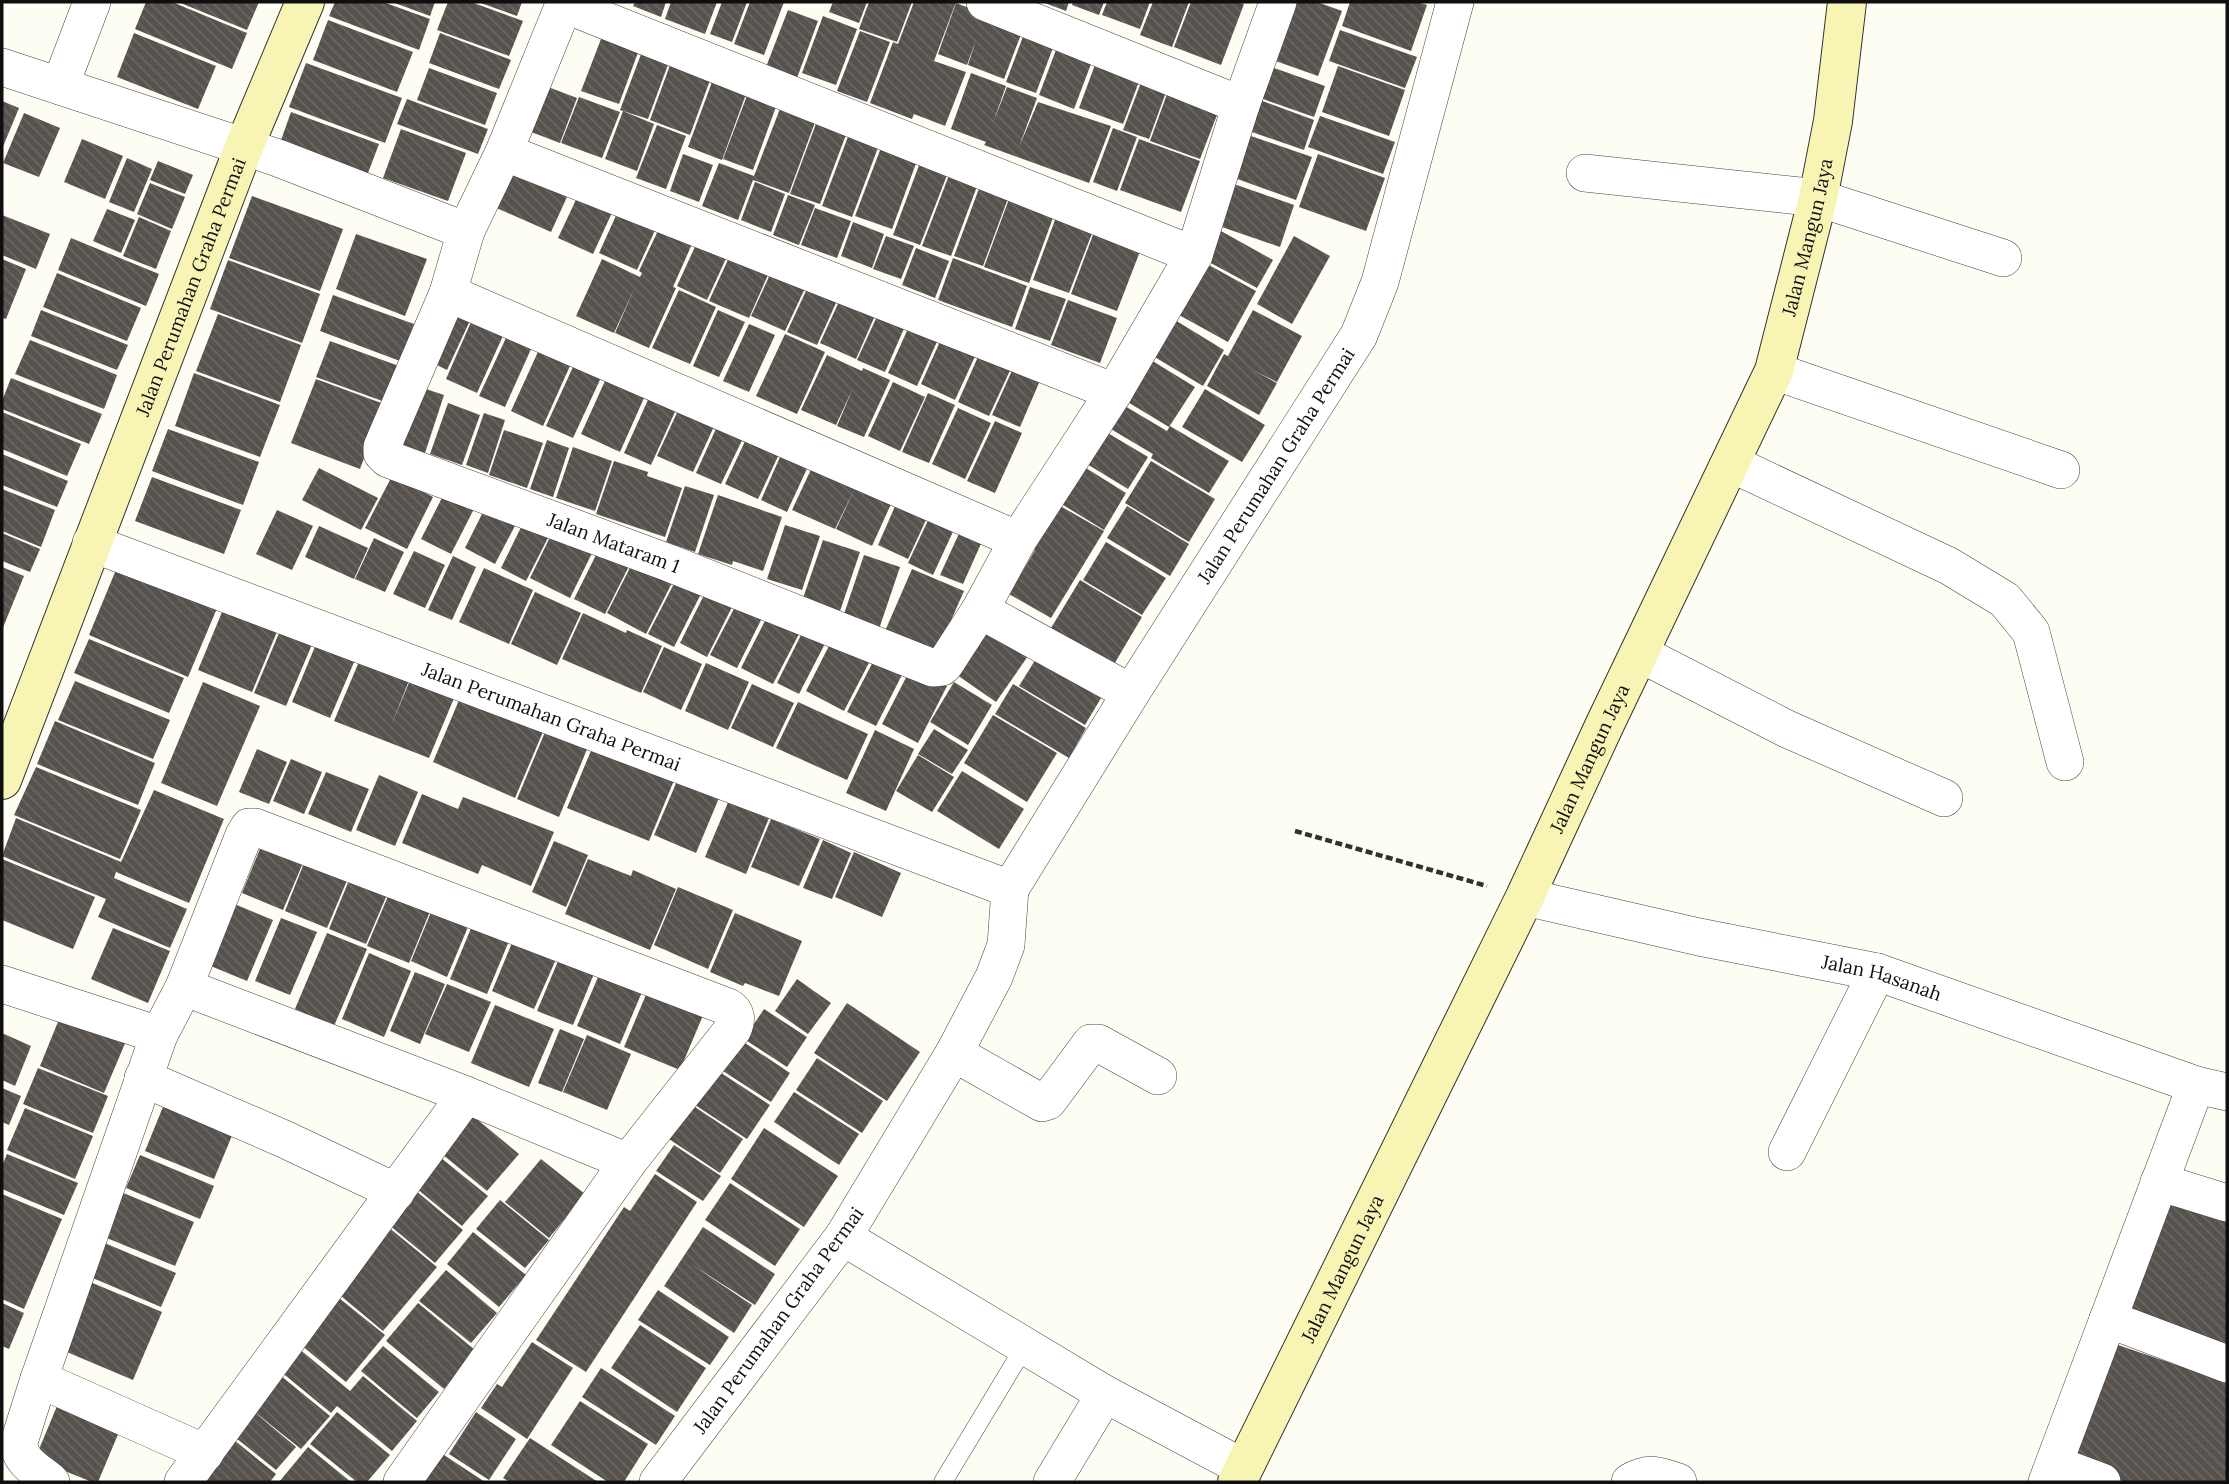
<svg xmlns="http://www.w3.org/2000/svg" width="2229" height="1484" viewBox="0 0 2229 1484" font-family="Lora,serif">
  <defs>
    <pattern id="building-back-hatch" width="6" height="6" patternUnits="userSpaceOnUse" patternTransform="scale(1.75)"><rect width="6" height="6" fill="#57524d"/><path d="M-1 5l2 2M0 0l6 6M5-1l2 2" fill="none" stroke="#6a6662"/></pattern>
  </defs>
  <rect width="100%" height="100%" fill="#fefdf3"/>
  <path fill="url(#building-back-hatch)" d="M146,2H172L247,33L232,69L135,29Z
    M178,2H259L247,30Z
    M335,2H383L430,19L419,50L329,16Z
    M392,2H435L430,16Z
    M448,2H471L523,21L509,56L437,30Z
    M478,2H522L517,16Z
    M635,2H666L661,17L633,6Z
    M671,2H717L705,34L665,19Z
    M722,2H747L732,42L710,34Z
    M750,2H784L764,55L734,44Z
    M833,2H867L859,23L829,12Z
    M869,2H912L897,42L859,29Z
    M914,2H956L934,61L966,72L945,126L914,114L912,119L870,103L893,42L898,44Z
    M1042,2H1069L1066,11Z
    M1073,2H1104L1099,15L1072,5Z
    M1107,2H1150L1140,29L1102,15Z
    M1153,2H1189L1172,47L1140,35Z
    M1191,2H1237L1244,4L1221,65L1174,47Z
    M1281,2H1317L1342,11L1318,76L1264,57Z
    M1350,2H1418L1427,5L1411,51L1342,26Z
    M956,3L987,15L1025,24L1004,79L968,65L976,40L967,65L938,54Z
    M788,10L818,21L797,78L766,67Z
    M823,16L857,29L836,85L802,73Z
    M328,20L413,52L397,92L313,60Z
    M606,26L643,39L619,104L581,91Z
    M1027,26L1057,37L1036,93L1006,82Z
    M1340,30L1417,57L1405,88L1329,61Z
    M860,31L890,42L867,102L837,91Z
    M134,33L216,66L198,109L117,77Z
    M440,33L511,60L499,89L429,63Z
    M646,41L673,51L648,119L620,110Z
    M1059,42L1094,56L1074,109L1039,95Z
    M1099,54L1143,71L1123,124L1079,108Z
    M673,57L713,72L690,135L650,120Z
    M306,63L402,98L385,143L289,107Z
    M1260,63L1325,86L1314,117L1249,94Z
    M1338,66L1405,90L1389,136L1322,112Z
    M429,68L497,93L485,125L417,100Z
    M1145,72L1170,81L1149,139L1123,130Z
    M971,73L1006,86L993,123L1007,87L1037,98L1019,147L1038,102L1111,126L1089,183L984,145L986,142L951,129Z
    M715,74L749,86L722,160L688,147Z
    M535,82L577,98L560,143L518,127Z
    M1171,83L1222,102L1200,159L1150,141Z
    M748,93L777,104L753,170L723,159Z
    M579,97L620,112L602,158L561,143Z
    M407,99L488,129L478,154L397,124Z
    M1257,99L1314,120L1304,150L1246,130Z
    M2,101L19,108L2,149Z
    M783,101L818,114L789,193L753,180L738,220L702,206L719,163L754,176Z
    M623,111L654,124L637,171L605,159Z
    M291,112L379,144L362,189L275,157Z
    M24,113L60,128L39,177L3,163Z
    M1320,116L1395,142L1383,174L1308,147Z
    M817,121L847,132L820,204L790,194Z
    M657,125L686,136L666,189L636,178Z
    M1113,128L1137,137L1117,191L1093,182Z
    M401,129L466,153L448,201L383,178Z
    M849,134L879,145L852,217L822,206Z
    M1245,134L1312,157L1296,200L1229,176Z
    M82,139L123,156L105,199L64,182Z
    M1139,139L1200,161L1181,212L1120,190Z
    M882,145L918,158L892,229L855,216Z
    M683,154L713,165L699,202L670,191Z
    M1318,154L1385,178L1366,231L1299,207Z
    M127,158L152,169L134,212L109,202Z
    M513,160L572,186L551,232L492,206Z
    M921,160L949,170L920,245L893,235Z
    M158,161L193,175L185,194L150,180Z
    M951,170L979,181L951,256L922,246Z
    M755,182L785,194L771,232L741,220Z
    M150,183L185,197L172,229L137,214Z
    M981,183L1010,193L983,266L954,256Z
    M1231,183L1294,205L1280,247L1216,225Z
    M581,189L616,204L593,254L558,238Z
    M1012,191L1057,207L1029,283L984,267Z
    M788,195L815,205L799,245L773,235Z
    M252,196L343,229L320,291L229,258Z
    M815,208L851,221L837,258L801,245Z
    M107,209L135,220L121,253L93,241Z
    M619,209L657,226L637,270L599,253Z
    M1059,209L1096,223L1069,293L1033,280Z
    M2,215L50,234L36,269L2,255Z
    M139,217L171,231L156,269L123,256Z
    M663,220L696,235L673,287L676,288L649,348L615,333L635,287L614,333L576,316L602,259L640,277L642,273L639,271Z
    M853,222L884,234L872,268L841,256Z
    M1097,224L1144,241L1117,311L1071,294Z
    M1212,226L1273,260L1257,288L1196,255Z
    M356,234L427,259L405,316L336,289Z
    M886,236L914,246L901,279L873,269Z
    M1294,236L1330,256L1292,324L1257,304Z
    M71,238L159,274L146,306L58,270Z
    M699,238L729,252L707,300L677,286Z
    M916,248L949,261L935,298L902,285Z
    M732,251L771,268L749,318L709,301Z
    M953,258L1027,286L1012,327L938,300Z
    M2,259L26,269L6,319L2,318Z
    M1198,259L1256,291L1228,342L1170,310Z
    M228,260L320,294L302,343L210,309Z
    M773,268L807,284L785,331L751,316Z
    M57,273L141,308L127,341L43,307Z
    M811,280L840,294L817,345L787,332Z
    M1030,287L1066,299L1050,341L1015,329Z
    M679,290L716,307L690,364L652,348Z
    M333,295L414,324L400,361L320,331Z
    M842,295L877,311L856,359L820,343Z
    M1068,300L1117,318L1100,363L1051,345Z
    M448,301L474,312L447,370L422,358Z
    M41,310L128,345L117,370L31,336Z
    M718,310L745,322L719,377L693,366Z
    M1253,310L1302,336L1277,382L1251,369L1277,383L1259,415L1207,386L1224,354L1228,356Z
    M879,312L906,324L885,372L857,360Z
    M475,313L507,327L477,393L446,379Z
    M218,314L301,345L280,402L196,371Z
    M1170,317L1224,350L1203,386L1148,353Z
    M911,322L940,335L917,386L888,373Z
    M749,324L775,335L749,392L723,381Z
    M511,327L536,338L505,407L479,396Z
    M785,334L825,352L797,414L756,396Z
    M942,337L977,352L955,400L921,384Z
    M30,340L117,375L104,409L15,374Z
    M330,341L399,366L385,402L316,377Z
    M542,343L574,357L543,426L511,411Z
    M981,350L1013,364L989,416L958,402Z
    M827,355L862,371L863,368L890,380L864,437L837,426L853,388L836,425L801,410Z
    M578,356L605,369L573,438L546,426Z
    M1146,357L1195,387L1169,427L1121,398Z
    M1015,364L1042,376L1020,427L992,415Z
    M609,372L648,389L620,452L581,434Z
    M194,373L280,405L260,457L175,426Z
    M11,378L102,414L89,444L2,409V401Z
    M316,379L384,404L360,469L291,443Z
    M893,382L925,397L900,451L868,436Z
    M414,385L444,395L425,453L394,442Z
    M1205,389L1265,425L1242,462L1182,427Z
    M652,391L679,403L651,465L624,453Z
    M928,393L955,405L929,463L902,452Z
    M1118,402L1167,431L1170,426L1229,461L1209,493L1151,458L1153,454L1104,425Z
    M448,403L480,415L462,465L430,454Z
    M681,404L717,420L693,472L657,456Z
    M958,408L991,423L965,479L932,464Z
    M2,412L81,444L67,476L2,449Z
    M484,413L505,420L488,473L466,465Z
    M995,421L1022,433L995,493L967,481Z
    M719,422L745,434L721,484L696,473Z
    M168,429L259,462L243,505L152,471Z
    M1101,429L1148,457L1128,489L1082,461Z
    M504,430L543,443L527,488L489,475Z
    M747,437L780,452L758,499L725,484Z
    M547,440L569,448L553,497L530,489Z
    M573,447L612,461L595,511L556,498Z
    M784,448L811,460L787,512L761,500Z
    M2,454L68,481L57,507L2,485Z
    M614,461L648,472L647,476L682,488L665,537L596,514Z
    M1151,461L1215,499L1189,542L1125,503Z
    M814,463L896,493L872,546L836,529L855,488L835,529L792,510Z
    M1078,463L1126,493L1104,530L1055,500Z
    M319,468L378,498L361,530L302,500Z
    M392,476L433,497L407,549L365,528Z
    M152,477L241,510L224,554L135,521Z
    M685,486L714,495L695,552L666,542Z
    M447,488L477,503L451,554L421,539Z
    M2,489L55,510L41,547L2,531Z
    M718,495L782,517L763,571L733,561L732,565L698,554Z
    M900,495L931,509L908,559L878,545Z
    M1055,503L1104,531L1051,618L1009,594L1035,550L1028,546Z
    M486,506L517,522L495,564L465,548Z
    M1127,506L1189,544L1170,576L1107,538Z
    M277,510L313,526L292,570L256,554Z
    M932,512L957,523L933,575L908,563Z
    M527,515L553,528L526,581L501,568Z
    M785,525L820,536L802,590L767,579Z
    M319,526L368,548L354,579L305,557Z
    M962,527L984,537L963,584L940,575Z
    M554,529L594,549L570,598L530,578Z
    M2,533L40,549L30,572L2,561Z
    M374,538L404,552L385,592L355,579Z
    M823,540L860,552L838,617L801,604Z
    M1106,542L1166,578L1142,615L1083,580Z
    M602,543L633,558L605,614L574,599Z
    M414,551L445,565L425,608L393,594Z
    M864,555L900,567L879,629L843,617Z
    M453,556L476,567L452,620L428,610Z
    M634,560L674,579L646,634L607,613Z
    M118,565L218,606L188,677L89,635Z
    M2,567L24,576L2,630Z
    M484,568L533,590L509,644L459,622Z
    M912,569L964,591L933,661L882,638Z
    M680,572L706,584L674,647L648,634Z
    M1080,580L1142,617L1113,666L1051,628Z
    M709,585L736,599L707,657L680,643Z
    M535,592L581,613L557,665L511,644Z
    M739,599L765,612L737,668L710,655Z
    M227,600L281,622L252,692L198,670Z
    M583,613L626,633L627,630L662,646L641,693L562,659Z
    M768,615L800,632L773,684L741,668Z
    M284,621L316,635L286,706L254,693Z
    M808,621L831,632L799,694L777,683Z
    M988,630L1028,656L996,702L957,675Z
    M834,636L873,655L844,711L806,691Z
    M319,637L358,653L330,718L292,702Z
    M89,639L184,678L169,713L74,673Z
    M664,647L702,664L681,710L643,692Z
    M363,652L412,673L391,726L413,673L457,691L429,758L334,721Z
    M878,652L906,667L876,726L847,712Z
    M1039,654L1104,693L1085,725L1019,686Z
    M706,663L749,682L728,730L685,711Z
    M911,668L947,686L918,743L882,724Z
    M75,681L170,720L153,759L58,720Z
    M203,682L260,706L217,806L161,783Z
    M954,682L992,705L968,745L930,722Z
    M752,684L794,703L773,747L731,728Z
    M1013,684L1086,728L1069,758L995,714Z
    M462,693L545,727L515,798L433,762Z
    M798,702L868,734L847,780L776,748Z
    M993,715L1057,753L1027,802L964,763Z
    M55,721L155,763L138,805L37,764Z
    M548,725L590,742L559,817L517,799Z
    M934,729L968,750L952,774L918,754Z
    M875,730L914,749L886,811L846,793Z
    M593,746L675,778L649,841L567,808Z
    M257,749L287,762L269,804L239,792Z
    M918,755L954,777L932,812L896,791Z
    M291,759L322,772L304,814L273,801Z
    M36,767L141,810L120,859L14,815Z
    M962,771L1024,809L999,849L937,811Z
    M326,772L369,789L351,832L308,814Z
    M379,775L418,792L395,846L356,830Z
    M677,781L719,798L696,853L654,835Z
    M154,790L224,819L189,903L116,872L114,878L187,909L170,948L98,917L106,899L2,856L16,818L121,862Z
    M422,794L458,809L463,797L554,832L531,886L482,865L478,874L402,843Z
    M729,800L769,818L746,874L705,857Z
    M771,819L820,839L799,886L751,867Z
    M266,834L308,851L283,910L242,893Z
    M823,840L851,853L832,899L803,888Z
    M554,841L588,855L566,907L532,892Z
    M854,852L901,873L882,917L835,897Z
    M308,853L351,871L327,928L285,911Z
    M2,859L95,897L73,949L2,920Z
    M588,859L631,876L633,870L676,889L650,950L565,914Z
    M354,868L392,883L366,944L329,929Z
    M394,882L435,899L409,963L367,946Z
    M678,887L733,910L708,969L654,945Z
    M436,900L473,915L447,977L411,961Z
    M227,901L273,920L247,981L201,962Z
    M735,913L802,941L779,996L745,983L743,986L710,972Z
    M281,918L317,932L290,995L255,981Z
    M474,921L511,936L487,994L450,979Z
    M113,928L170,951L148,1003L91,979Z
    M327,933L367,949L334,1026L295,1009Z
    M514,938L557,957L534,1009L492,991Z
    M369,953L411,971L384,1037L342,1019Z
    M561,954L596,969L573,1025L537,1011Z
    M415,972L445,984L420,1044L390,1031Z
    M599,975L642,992L620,1044L577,1026Z
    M797,979L831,1003L808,1034L775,1011Z
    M447,984L491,1002L469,1052L425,1034Z
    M648,990L704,1013L680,1070L624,1047Z
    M847,1003L920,1052L887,1101L814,1053Z
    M495,1005L554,1029L529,1087L471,1063Z
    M64,1007L129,1034L104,1093L40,1066Z
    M764,1009L807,1037L787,1067L744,1039Z
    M560,1029L584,1039L562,1092L538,1083Z
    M2,1033L31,1046L15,1086L2,1080Z
    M587,1035L631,1054L607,1110L563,1092Z
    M742,1041L790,1073L771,1102L723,1071Z
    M817,1058L883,1101L862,1133L796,1090Z
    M38,1068L108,1096L93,1133L23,1104Z
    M715,1069L770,1105L747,1139L692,1103Z
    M2,1088L21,1096L9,1125L2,1122Z
    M794,1092L859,1134L839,1165L774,1122Z
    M167,1097L236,1126L214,1179L145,1151Z
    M692,1105L743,1139L720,1173L669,1139Z
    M25,1108L93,1136L75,1179L7,1150Z
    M467,1111L519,1154L487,1191L436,1149Z
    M764,1128L838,1176L804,1227L731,1179Z
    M674,1145L721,1176L703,1201L656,1171Z
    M435,1153L488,1196L462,1226L410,1183Z
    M7,1154L78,1183L64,1215L2,1189V1166Z
    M140,1155L214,1186L200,1219L126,1188Z
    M541,1159L585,1194L549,1238L505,1202Z
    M655,1174L697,1202L586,1372L536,1340L624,1207L630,1211Z
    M730,1183L800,1229L775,1266L705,1220Z
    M410,1186L463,1230L435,1263L382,1219Z
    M2163,1189L2227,1212V1352L2118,1313Z
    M116,1190L194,1222L175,1266L97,1234Z
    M2,1194L62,1219L24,1309L2,1299Z
    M500,1200L549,1240L525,1268L476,1229Z
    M382,1222L437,1267L383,1331L329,1286Z
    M703,1227L775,1274L755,1305L691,1264L752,1305L734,1333L664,1286Z
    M473,1232L526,1275L499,1307L447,1264Z
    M95,1239L176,1273L161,1307L81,1273Z
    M446,1270L497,1313L471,1343L419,1301Z
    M83,1279L162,1312L133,1380L55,1347Z
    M658,1290L729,1337L710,1365L638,1320Z
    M334,1294L385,1335L346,1382L295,1340Z
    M2,1303L24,1313L9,1349L2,1346Z
    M418,1303L475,1350L444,1389L386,1341Z
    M640,1325L706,1368L677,1412L611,1368Z
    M532,1342L573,1368L527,1439L481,1408L497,1384L502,1387Z
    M292,1343L350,1391L363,1376L417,1421L392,1451L337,1406L331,1413L274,1366Z
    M2112,1343L2227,1382V1482H2125L2071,1464Z
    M383,1346L439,1392L417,1418L361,1371Z
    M601,1368L675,1416L656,1445L582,1397Z
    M275,1371L330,1416L301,1449L252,1410L296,1447L276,1470L226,1430Z
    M580,1401L648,1444L624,1482H608L551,1445Z
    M57,1406L119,1432L98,1482H92L35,1459Z
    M337,1412L390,1455L367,1482H357L310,1444Z
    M476,1412L516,1439L489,1480L449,1454Z
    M229,1436L276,1474L270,1482H204Z
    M530,1438L598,1482H510L503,1478Z
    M308,1447L351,1482H279Z
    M441,1453L485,1482H422Z"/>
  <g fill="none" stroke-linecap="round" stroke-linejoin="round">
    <defs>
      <path id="lane" d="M943,1482L1025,1346"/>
      <g id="street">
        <path id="s1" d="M565,2L504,152L466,231L448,293L382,447V453L388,459L669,563L933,668L942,667L945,664L980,610L1018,540L1114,392L1194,255L1241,105L1278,2"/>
        <path d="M985,2L1241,105"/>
        <path d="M564,4L1194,255"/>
        <path d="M2,67L278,158L466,231"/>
        <path d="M60,86L92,2"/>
        <path d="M504,152L1114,392"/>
        <path d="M1585,173L1818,198L2003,258"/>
        <path d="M448,293L1018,540"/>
        <path d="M1774,371L2061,470"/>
        <path d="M1730,463L1949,566L2005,600L2031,632L2065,762"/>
        <path id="s2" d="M91,543L1010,889L1006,945L994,977L954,1053L843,1237L658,1482"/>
        <path d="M980,610L1131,693"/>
        <path d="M1639,653L1787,729L1944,798"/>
        <path id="s3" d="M1010,889L1131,693L1359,335L1380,282L1455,2"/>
        <path id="s4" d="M1525,897L1699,937L1877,972L2196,1085L2227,1092"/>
        <path d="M2,984L159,1035"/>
        <path d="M184,987L466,1095L628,1162"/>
        <path d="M954,1053L1042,1103L1048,1101L1091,1043H1098L1158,1076"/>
        <path d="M143,1078L284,1139L396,1192"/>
        <path d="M1787,1152L1877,972"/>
        <path d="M2159,1182L2227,1203"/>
        <path d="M843,1237L1105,1394L1244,1468"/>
        <path d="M2108,1319L2227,1364"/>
        <path d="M39,1379L205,1453"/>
        <path d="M2054,1464L2102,1482"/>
        <path d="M51,1482C38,1471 18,1461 19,1442L39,1379L159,1035L184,987L244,835L249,827H255L728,1007C737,1012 737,1020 733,1029L628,1162L402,1482"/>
        <path d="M183,1482L466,1095"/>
        <path d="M1052,1482L1105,1394"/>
        <path d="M1630,1482C1648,1471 1658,1475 1678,1482"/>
        <path d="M2047,1482L2196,1085"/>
      </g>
      <g id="secondary">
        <path id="s5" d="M2,780L244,147L305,2"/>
        <path id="s6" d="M1237,1482L1525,897L1605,724L1774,371L1818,198L1833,121L1847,2"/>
      </g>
    </defs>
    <use href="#lane" stroke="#424242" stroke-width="19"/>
    <use href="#street" stroke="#424242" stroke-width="38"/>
    <use href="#secondary" stroke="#313131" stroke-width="40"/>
    <path stroke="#313131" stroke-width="4.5" stroke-dasharray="7 3.5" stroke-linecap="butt" d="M1295,831L1487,886"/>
    <use href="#lane" stroke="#fff" stroke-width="18"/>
    <use href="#street" stroke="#fff" stroke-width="37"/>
    <use href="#secondary" stroke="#f8f5b4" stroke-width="38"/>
  </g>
  <g text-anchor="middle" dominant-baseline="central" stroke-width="7" stroke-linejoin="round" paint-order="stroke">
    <g font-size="19" fill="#0f0f0f" stroke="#fff">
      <text stroke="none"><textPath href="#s6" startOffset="1372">Jalan Mangun Jaya</textPath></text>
      <text stroke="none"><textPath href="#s5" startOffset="528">Jalan Perumahan Graha Permai</textPath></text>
      <text stroke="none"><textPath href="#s3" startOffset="500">Jalan Perumahan Graha Permai</textPath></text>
      <text stroke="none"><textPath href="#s1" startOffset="737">Jalan Mataram 1</textPath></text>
      <text stroke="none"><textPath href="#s2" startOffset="492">Jalan Perumahan Graha Permai</textPath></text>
      <text stroke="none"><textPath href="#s6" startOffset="805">Jalan Mangun Jaya</textPath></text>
      <text stroke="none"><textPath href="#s4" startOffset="366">Jalan Hasanah</textPath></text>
      <text stroke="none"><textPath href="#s6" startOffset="238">Jalan Mangun Jaya</textPath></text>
      <text transform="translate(778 1320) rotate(-54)">Jalan Perumahan Graha Permai</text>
    </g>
  </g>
  <rect width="2229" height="1484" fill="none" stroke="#0f0f0f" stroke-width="7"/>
</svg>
